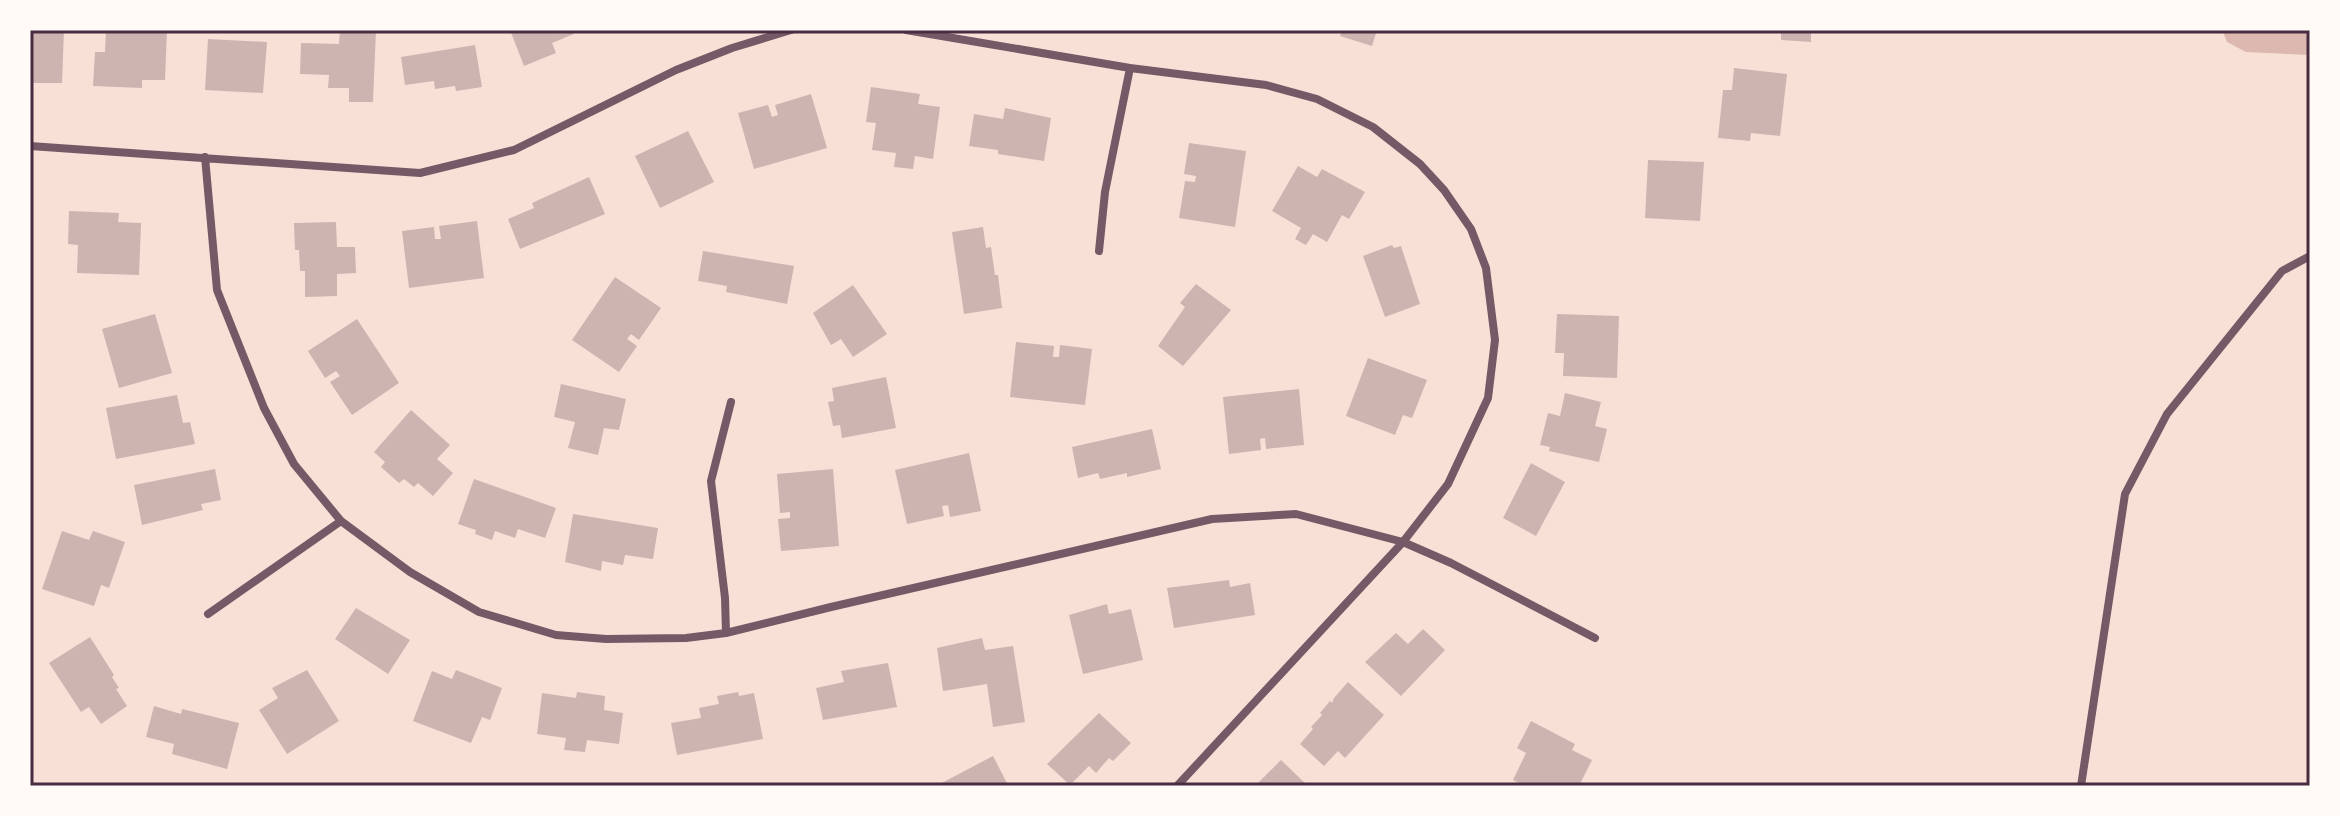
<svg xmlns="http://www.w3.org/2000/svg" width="2340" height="816" viewBox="0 0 2340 816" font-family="Georgia,serif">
  <rect width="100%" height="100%" fill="#f7e1d7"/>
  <path fill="#dcb8b0" d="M2222,30H2310V55L2246,52L2227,42Z"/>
  <path fill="#ccb4b1" d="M30,30L64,31L62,83H30Z
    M106,30H167L165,80H142V88L93,86L95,52H105Z
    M340,30H376L373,102H349V88H328L329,75L300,74L301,43L339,44Z
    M510,30H572L574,34L552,43L556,53L524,66Z
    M1342,30H1377L1372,46L1340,36Z
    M1781,30H1811V42L1781,40Z
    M208,39L267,42L263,93L205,90Z
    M475,45L482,87L456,91L455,86L435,89L434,81L405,85L401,57Z
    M1734,68L1787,74L1780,136L1751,133L1750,141L1718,138L1723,90H1732Z
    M871,87L920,94L918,104L940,107L933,159L915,156L913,169L894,167L896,153L872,150L876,123L866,122Z
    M811,94L827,148L754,169L738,113L768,105L772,117L778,115L775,105Z
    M1005,108L1051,118L1044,161L998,154V150L969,146L974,114L1003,119Z
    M688,131L714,182L660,208L635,156Z
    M1189,143L1246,151L1235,227L1179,218L1185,181L1195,182L1196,176L1184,174Z
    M1648,160L1704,162L1700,221L1645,218Z
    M1298,166L1317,177L1322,169L1365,192L1349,219L1342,215L1327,242L1313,234L1306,245L1295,239L1301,228L1272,211Z
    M589,177L605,214L520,249L508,219L534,208L532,203Z
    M69,211L119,213L118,222L141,223L139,275L77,273L78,245L68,244Z
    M477,221L484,278L409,288L402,231L434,227L435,239H441L439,226Z
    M336,222L337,247H355L356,273L337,274V296L305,297V271H300L299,250H295L294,223Z
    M983,227L986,248L991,247L995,275H998L1002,308L964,314L952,232Z
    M1392,245L1394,248L1401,246L1420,304L1385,317L1363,256Z
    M703,251L794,266L787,304L726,292L727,286L698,281Z
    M615,277L661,308L639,340L631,334L627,339L637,346L619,372L572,340Z
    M1196,284L1231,310L1183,366L1158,346L1185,307L1180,303Z
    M853,285L887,334L853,357L841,339L831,345L813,313Z
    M155,314L172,373L119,388L102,329Z
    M1557,314L1619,316L1617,378L1563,376L1564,353H1555Z
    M357,319L399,383L352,415L330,382L340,376L336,371L325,378L308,351Z
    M1016,342L1054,346L1053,357H1059L1060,345L1092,349L1085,405L1010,397Z
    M1368,358L1427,380L1412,418L1403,415L1395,435L1346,416Z
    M886,377L896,428L842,438L840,425L833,426L828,402L834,401L832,388Z
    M561,384L626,399L619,430L604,428L598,455L568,448L575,422L554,417Z
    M1299,389L1304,445L1266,449L1265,438L1260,439L1261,450L1229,454L1223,397Z
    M1565,393L1601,402L1595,426L1607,429L1599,462L1549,451L1550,447L1540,445L1548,413L1560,416Z
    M177,395L183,423L190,422L195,444L116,459L106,408Z
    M411,410L450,445L437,459L453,473L433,496L418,483L414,487L404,479L399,483L381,467L385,462L374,452Z
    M1152,429L1161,469L1127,477V473L1100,479L1098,473L1078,478L1072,447Z
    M969,453L981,511L950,517L948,505L942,506L944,516L907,524L895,470Z
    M1531,463L1565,482L1536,536L1503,518Z
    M215,469L221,500L201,504L203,510L142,525L134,485Z
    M833,469L839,546L781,551L778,519L790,518V512L780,513L777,474Z
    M474,479L556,508L545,538L518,529L515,538L495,531L492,540L475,534L476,530L458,524Z
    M573,514L658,528L653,559L625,555L623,565L602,561L601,571L565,562Z
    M62,531L89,540L93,531L125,542L109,588L101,585L94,606L42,589Z
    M1229,580L1230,587L1250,583L1255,615L1174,628L1167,588Z
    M1107,604L1109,614L1131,609L1143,660L1083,674L1069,615Z
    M356,608L410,640L388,674L335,639Z
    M1423,629L1445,650L1401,696L1365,662L1396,633L1408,644Z
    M90,637L114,675L112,677L119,688L116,689L127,706L101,724L89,707L81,712L49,663Z
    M982,638L985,650L1013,646L1025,722L993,727L987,684L943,691L937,648Z
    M888,663L897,707L823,720L816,688L844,682L841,671Z
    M307,670L339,721L287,754L259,710L278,698L272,688Z
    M456,670L502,688L490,720L482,717L471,743L413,721L432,671L452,679Z
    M1348,682L1384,715L1345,758L1338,751L1324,766L1300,744L1313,729L1311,727L1322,715L1320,713L1330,701L1332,703L1334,698Z
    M577,692L605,696L604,710L623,713L619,744L587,740L585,752L564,750L566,738L537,734L542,693L576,698Z
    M738,692L739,696L754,693L763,739L677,755L671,723L701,718L699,708L719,704L717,696Z
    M154,706L181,714L182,709L239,723L227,769L172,754L174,744L146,737Z
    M1099,713L1131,743L1113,761L1109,758L1096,773L1089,766L1070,785L1047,764Z
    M1531,721L1575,744L1572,750L1592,760L1579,786H1525L1513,780L1526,753L1517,748Z
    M993,756L1008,785L936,786Z
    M1281,760L1308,786H1255Z"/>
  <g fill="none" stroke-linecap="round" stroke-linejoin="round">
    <path stroke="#755966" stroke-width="8" d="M906,30L1130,68L1266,85L1317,99L1373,127L1420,164L1444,190L1471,229L1486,268L1495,340L1488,398L1448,484L1403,542L1177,786
      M30,146L420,173L514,150L676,70L732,48L791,30
      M205,157L217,290L264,408L294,464L341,521L410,572L479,612L556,635L606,639L686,638L726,633L831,607L1212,519L1296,514L1403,542L1451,563L1595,638
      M1099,251L1105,192L1130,68
      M208,614L341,521
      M726,633L725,598L711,481L731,402
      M2081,786L2125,494L2167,414L2282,271L2310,256"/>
  </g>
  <rect width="2340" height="816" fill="none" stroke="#fffaf5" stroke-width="64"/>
  <rect x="32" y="32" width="2276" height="752" fill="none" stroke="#4a2c40" stroke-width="3"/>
</svg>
